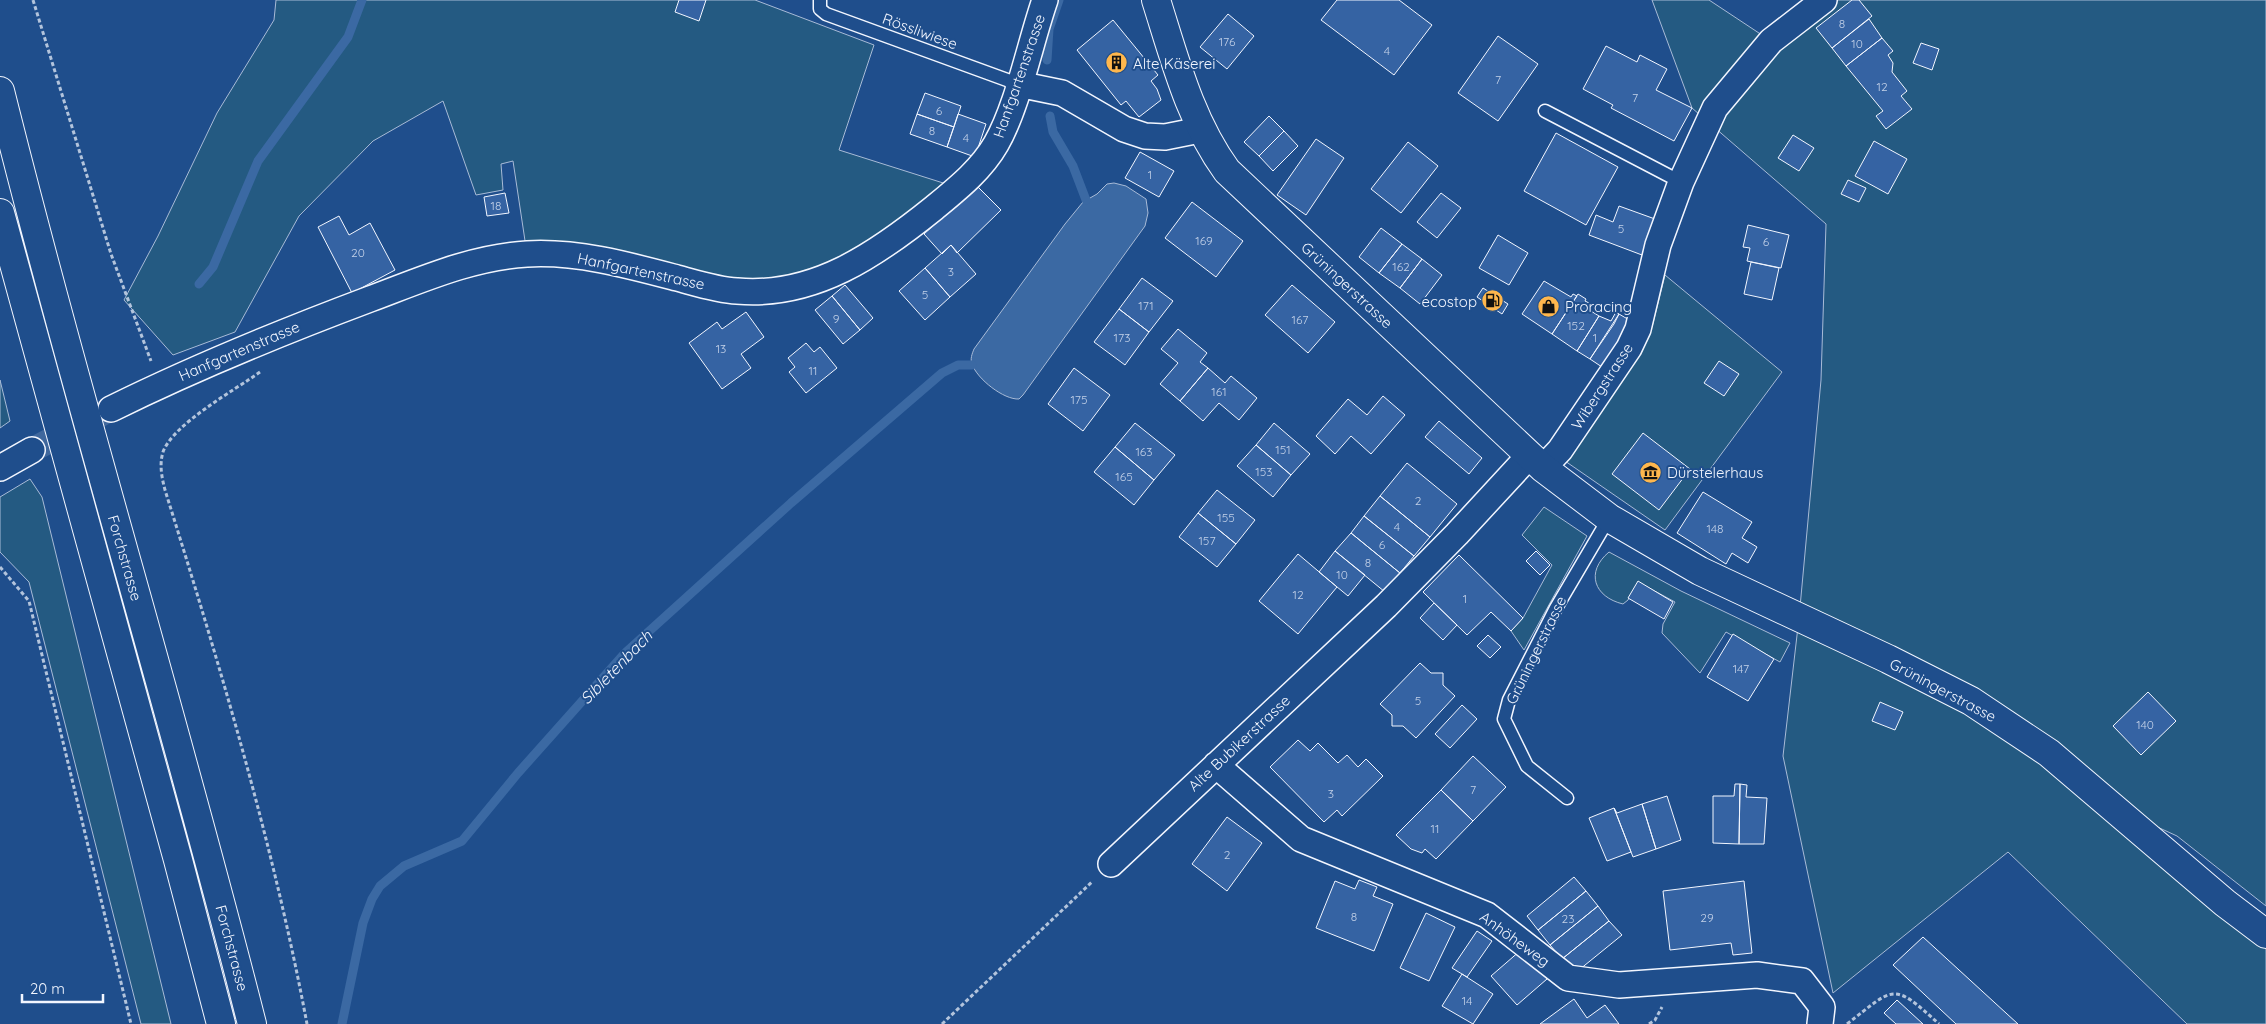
<svg xmlns="http://www.w3.org/2000/svg" width="2266" height="1024" viewBox="0 0 2266 1024" font-family="Quicksand,sans-serif">
  <rect width="100%" height="100%" fill="#1f4e8c"/>
  <path fill="#245a82" stroke="#a8bbd7" d="M276,0H755L874,45L839,150L959,188L789,289L527,254L513,161L501,164L503,190L476,195L443,101L373,141L299,216L235,332L173,355L124,300L158,236L217,113L274,20Z
    M1652,0H1709L1771,41L1824,0H2266V906L2177,836L2116,808L2266,934V1024H2187L2008,852L1833,993L1783,756L1799,618L1821,380L1826,224L1692,108Z
    M1665,275L1782,372L1665,530L1565,461L1652,327Z
    M0,380L10,421L0,428Z
    M30,479L42,497L171,1024H141L29,582L0,552V497Z
    M1544,507L1587,536L1524,650L1511,631L1523,618L1552,565L1522,535Z
    M1609,552L1681,591L1790,643L1780,662L1726,632L1700,673L1662,633L1663,624L1675,602L1638,582L1628,600L1623,604C1594,597 1585,572 1609,552Z"/>
  <path fill="#3b69a3" stroke="#a8bbd7" d="M1114,183L1126,186L1146,199L1148,213L1145,226L1023,395L1019,399C1004,400 977,379 972,364C970,359 972,354 974,349L1065,224L1083,202L1097,194L1107,184Z"/>
  <g fill="none" stroke-linecap="round" stroke-linejoin="round">
    <path stroke="#3b69a3" stroke-width="9" d="M1047,60L1049,29L1059,0
      M1050,116L1053,132L1073,166L1086,200
      M199,284L213,267L258,161L348,37L362,0
      M342,1024L363,923L372,899L380,886L404,866L462,841L518,773L625,653L791,503L942,373L958,365H972"/>
  </g>
  <path fill="#3563a3" stroke="#f2f6ff" d="M679,0H706L699,21L675,12Z
    M1337,0H1399L1432,25L1394,75L1321,20Z
    M1852,0H1859L1872,16L1832,48L1816,28Z
    M1228,14L1254,36L1227,69L1200,47Z
    M1869,19L1882,38L1846,66L1832,48Z
    M1113,20L1158,75L1151,81L1157,89L1161,100L1139,117L1126,101L1121,105L1077,50Z
    M1498,36L1538,64L1498,121L1458,93Z
    M1882,38L1893,51L1888,55L1893,63L1892,72L1907,91L1901,96L1912,109L1886,129L1876,116L1883,111L1846,66Z
    M1921,43L1939,49L1932,70L1913,63Z
    M1606,46L1637,62L1640,55L1667,69L1656,90L1692,108L1674,141L1611,108L1613,105L1583,89Z
    M925,93L961,106L954,127L917,114Z
    M917,114L954,127L947,147L910,134Z
    M958,114L986,124L975,157L947,147Z
    M1269,116L1284,131L1259,156L1244,142Z
    M1284,131L1298,146L1273,171L1259,156Z
    M1556,133L1618,167L1586,225L1524,191Z
    M1793,135L1814,148L1799,171L1778,158Z
    M1316,139L1344,158L1306,215L1277,195Z
    M1874,141L1907,159L1888,194L1855,176Z
    M1408,142L1438,166L1401,213L1371,189Z
    M1140,152L1174,171L1159,197L1125,178Z
    M1848,180L1866,188L1859,202L1841,194Z
    M977,186L1001,210L957,253L951,245L942,254L924,234Z
    M505,193L509,213L487,216L484,197Z
    M1441,193L1461,208L1437,238L1417,222Z
    M1192,202L1243,241L1216,277L1165,238Z
    M1619,206L1655,219L1642,255L1589,235L1596,215L1613,222Z
    M339,216L349,235L370,223L395,270L352,293L318,227Z
    M1748,225L1789,235L1781,268L1747,261L1750,248L1743,247Z
    M1381,228L1402,244L1379,273L1359,257Z
    M1498,235L1528,253L1509,285L1479,268Z
    M1402,244L1422,259L1400,288L1379,273Z
    M951,245L976,274L950,297L925,268Z
    M1422,259L1442,275L1420,304L1400,288Z
    M1751,262L1779,268L1772,300L1744,294Z
    M925,268L950,297L925,320L899,291Z
    M1142,278L1173,301L1149,332L1119,309Z
    M1544,281L1571,297L1573,294L1577,296L1552,334L1522,314Z
    M845,285L873,318L860,330L832,296Z
    M1292,285L1335,322L1308,353L1265,315Z
    M1483,288L1508,304L1502,314L1477,297Z
    M1578,294L1586,299L1585,301L1589,303L1586,308L1599,316L1577,351L1552,334Z
    M832,296L860,330L843,344L815,310Z
    M1119,309L1149,332L1125,365L1094,342Z
    M746,312L764,337L741,354L751,368L722,389L689,343L717,322L722,329Z
    M1616,312L1619,314L1614,324L1590,359L1577,351L1599,316L1611,321Z
    M1619,314L1631,321L1605,369L1590,359Z
    M1178,329L1207,353L1200,362L1208,368L1180,401L1160,384L1178,363L1161,349Z
    M806,343L814,352L820,347L837,368L806,393L789,372L795,367L788,358Z
    M1719,361L1739,374L1724,396L1704,383Z
    M1074,368L1110,395L1083,431L1048,404Z
    M1208,368L1225,383L1231,376L1257,398L1239,420L1219,403L1203,421L1180,401Z
    M1383,396L1405,415L1371,454L1351,436L1335,454L1316,436L1348,399L1367,415Z
    M1439,421L1482,458L1469,474L1425,437Z
    M1135,423L1175,455L1154,480L1115,447Z
    M1274,423L1310,454L1291,475L1256,445Z
    M1643,433L1690,469L1659,510L1612,474Z
    M1256,445L1291,475L1273,497L1237,466Z
    M1115,447L1154,480L1134,505L1094,472Z
    M1407,463L1457,504L1430,537L1380,496Z
    M1217,490L1255,520L1236,544L1198,513Z
    M1703,492L1752,522L1742,538L1757,547L1748,563L1732,553L1726,564L1677,533Z
    M1380,496L1430,537L1414,556L1364,516Z
    M1198,513L1236,544L1217,567L1179,537Z
    M1364,516L1414,556L1400,573L1351,533Z
    M1351,533L1400,573L1385,592L1335,551Z
    M1335,551L1365,575L1348,596L1319,572Z
    M1536,551L1550,565L1540,575L1526,561Z
    M1298,554L1337,587L1298,634L1259,601Z
    M1459,555L1523,618L1511,631L1491,612L1467,635L1423,592Z
    M1638,581L1673,602L1664,619L1628,598Z
    M1434,603L1457,625L1443,640L1420,618Z
    M1733,634L1774,659L1748,701L1707,677Z
    M1488,635L1501,647L1490,658L1477,646Z
    M1420,663L1431,673H1443V685L1455,696L1416,738L1403,726H1392V715L1380,704Z
    M2148,692L2176,721L2141,755L2113,726Z
    M1880,702L1903,712L1895,730L1872,721Z
    M1462,705L1477,719L1450,748L1435,734Z
    M1298,740L1310,751L1318,743L1338,763L1347,755L1358,767L1366,759L1383,776L1342,816L1337,810L1324,822L1270,767Z
    M1473,756L1506,787L1473,821L1441,790Z
    M1735,784H1740L1739,844L1713,843V796H1734Z
    M1740,784L1747,785L1746,797L1767,798L1764,844H1739Z
    M1441,790L1473,821L1436,859L1425,849L1422,853L1411,849L1396,835Z
    M1667,796L1681,840L1656,849L1642,804Z
    M1642,804L1656,849L1633,857L1614,808L1617,813Z
    M1614,808L1631,852L1607,861L1589,818Z
    M1227,817L1262,843L1227,891L1192,864Z
    M1574,877L1586,891L1538,930L1527,916Z
    M1359,880L1377,887L1373,896L1393,904L1374,951L1316,928L1335,881L1355,889Z
    M1744,881L1752,953L1733,955L1731,943L1670,950L1663,891Z
    M1586,891L1598,906L1550,945L1538,930Z
    M1598,906L1609,921L1562,959L1550,945Z
    M1426,913L1455,927L1429,981L1400,968Z
    M1609,921L1622,935L1574,974L1562,959Z
    M1477,931L1492,941L1467,977L1452,968Z
    M1923,937L2018,1024H1956L1893,965Z
    M1521,950L1547,979L1517,1005L1491,976Z
    M1462,974L1493,994L1473,1024L1442,1006Z
    M1574,999L1587,1018L1605,1005L1619,1024H1540Z
    M1897,1000L1923,1024H1896L1884,1013Z"/>
  <g fill="none" stroke-linecap="round" stroke-linejoin="round">
    <path stroke="#3f679d" stroke-width="25" stroke-dasharray="25 12" stroke-linecap="butt" d="M32,450L105,412"/>
    <defs>
      <path id="service" d="M820,0V9L826,14L1018,84
        M1545,111L1681,182
        M1567,798L1527,766L1504,719L1509,700L1556,608L1609,518"/>
      <path id="minor" d="M1018,84L1062,93L1124,129L1145,136L1165,137L1200,130
        M111,409C196,367 282,332 370,299C421,280 472,257 527,254C577,251 628,265 677,278C696,283 717,290 737,291C814,298 877,254 934,208C957,189 981,170 996,144C1018,106 1030,43 1045,0
        M0,468L32,450
        M1543,468L1560,450L1629,348L1638,329L1658,245L1681,182L1715,108L1771,41L1824,0
        M1216,765L1301,839L1487,915L1568,978L1619,985L1757,975L1802,981L1822,1007L1820,1024
        M1111,864L1386,606L1457,534L1529,456"/>
      <path id="tertiary" d="M1156,0C1175,60 1190,120 1227,171L1543,468L1609,518L1700,571L1888,659L1971,701L2049,753L2225,903L2266,934"/>
      <path id="trunk" d="M0,91C78,404 173,712 252,1024
        M0,213L178,860L221,1024"/>
    </defs>
    <use href="#service" stroke="#f2f6ff" stroke-width="15"/>
    <use href="#minor" stroke="#f2f6ff" stroke-width="28"/>
    <use href="#tertiary" stroke="#f2f6ff" stroke-width="30"/>
    <use href="#trunk" stroke="#f2f6ff" stroke-width="30"/>
    <path stroke="#b3c4dc" stroke-width="3" stroke-dasharray="4 2.5" stroke-linecap="butt" d="M33,0L111,254L151,361
      M260,372C235,390 173,424 163,452C159,465 162,478 165,490C220,666 273,843 307,1024
      M0,567L29,601L131,1024
      M942,1024L1093,881
      M1649,1024L1655,1020L1662,1007
      M1847,1024C1895,987 1892,981 1939,1024"/>
    <use href="#service" stroke="#1f4e8c" stroke-width="12"/>
    <use href="#minor" stroke="#1f4e8c" stroke-width="25"/>
    <use href="#tertiary" stroke="#1f4e8c" stroke-width="28"/>
    <use href="#trunk" stroke="#1f4e8c" stroke-width="28"/>
  </g>
  <defs>
    <symbol id="building-disc" viewBox="-11 -11 22 22"><circle r="9.5" fill="#ffb74d" stroke="#1f4e8c"/><path d="M-4-6H4V6H1V3H-1V6H-4ZM-2.5-4.3h1.7v1.8h-1.7ZM.8-4.3h1.7v1.8H.8ZM-2.5-1h1.7V.8h-1.7ZM.8-1h1.7V.8H.8Z" fill="#111"/></symbol>
    <symbol id="fuel-disc" viewBox="-11 -11 22 22"><circle r="9.5" fill="#ffb74d" stroke="#1f4e8c"/><path d="M-5.5-6h7V0h2V4h1.3V-2.5L3-4.5l.8-.8L6-3V5H2.5V1h-1V6h-7ZM-4.2-4.7v3.2H.2V-4.7Z" fill="#111"/></symbol>
    <symbol id="shop-disc" viewBox="-11 -11 22 22"><circle r="9.5" fill="#ffb74d" stroke="#1f4e8c"/><path d="M-5-2.5h2.3a2.7 3.5 0 0 1 5.4 0H5L5.5 6h-11ZM-1.5-2.5h3a1.5 2.3 0 0 0-3 0Z" fill="#111"/></symbol>
    <symbol id="museum-disc" viewBox="-11 -11 22 22"><circle r="9.5" fill="#ffb74d" stroke="#1f4e8c"/><path d="M0-6L6-3V-2H-6V-3ZM-5-1h2V3h-2ZM-1-1h2V3h-2ZM3-1h2V3H3ZM-6 4H6V6H-6Z" fill="#111"/></symbol>
  </defs>
  <g fill-rule="evenodd">
    <use href="#building-disc" x="1104" y="50" width="25" height="25"/>
    <use href="#fuel-disc" x="1480" y="288" width="25" height="25"/>
    <use href="#shop-disc" x="1536" y="294" width="25" height="25"/>
    <use href="#museum-disc" x="1638" y="460" width="25" height="25"/>
  </g>
  <g text-anchor="middle" dominant-baseline="central" stroke-width="4" stroke-linejoin="round" paint-order="stroke">
    <g font-size="12" fill="#c3d1e8">
      <text x="1842" y="23">8</text>
      <text x="1227" y="41">176</text>
      <text x="1857" y="43">10</text>
      <text x="1387" y="50">4</text>
      <text x="1498" y="79">7</text>
      <text x="1882" y="86">12</text>
      <text x="1635" y="97">7</text>
      <text x="939" y="110">6</text>
      <text x="932" y="130">8</text>
      <text x="966" y="137">4</text>
      <text x="1150" y="174">1</text>
      <text x="496" y="205">18</text>
      <text x="1621" y="228">5</text>
      <text x="1204" y="240">169</text>
      <text x="1766" y="241">6</text>
      <text x="358" y="252">20</text>
      <text x="1401" y="266">162</text>
      <text x="951" y="271">3</text>
      <text x="925" y="294">5</text>
      <text x="1146" y="305">171</text>
      <text x="836" y="318">9</text>
      <text x="1300" y="319">167</text>
      <text x="1576" y="325">152</text>
      <text x="1122" y="337">173</text>
      <text x="1595" y="337">1</text>
      <text x="721" y="348">13</text>
      <text x="813" y="370">11</text>
      <text x="1219" y="391">161</text>
      <text x="1079" y="399">175</text>
      <text x="1283" y="449">151</text>
      <text x="1144" y="451">163</text>
      <text x="1264" y="471">153</text>
      <text x="1124" y="476">165</text>
      <text x="1418" y="500">2</text>
      <text x="1226" y="517">155</text>
      <text x="1397" y="526">4</text>
      <text x="1715" y="528">148</text>
      <text x="1207" y="540">157</text>
      <text x="1382" y="544">6</text>
      <text x="1368" y="562">8</text>
      <text x="1342" y="574">10</text>
      <text x="1298" y="594">12</text>
      <text x="1465" y="598">1</text>
      <text x="1741" y="668">147</text>
      <text x="1418" y="700">5</text>
      <text x="2145" y="724">140</text>
      <text x="1473" y="789">7</text>
      <text x="1331" y="793">3</text>
      <text x="1435" y="828">11</text>
      <text x="1227" y="854">2</text>
      <text x="1354" y="916">8</text>
      <text x="1707" y="917">29</text>
      <text x="1568" y="918">23</text>
      <text x="1467" y="1000">14</text>
    </g>
    <g font-size="15" fill="#f2f6ff" stroke="#1f4e8c">
      <text transform="translate(920 31) rotate(20)">Rössliwiese</text>
      <text transform="translate(1019 76) rotate(-71)">Hanfgartenstrasse</text>
      <text transform="translate(641 271) rotate(12)">Hanfgartenstrasse</text>
      <text transform="translate(1347 285) rotate(43)">Grüningerstrasse</text>
      <text transform="translate(239 351) rotate(-23)">Hanfgartenstrasse</text>
      <text transform="translate(1602 386) rotate(-57)">Wibergstrasse</text>
      <text transform="translate(125 558) rotate(74)">Forchstrasse</text>
      <text transform="translate(1536 650) rotate(-64)">Grüningerstrasse</text>
      <text transform="translate(1943 690) rotate(28)">Grüningerstrasse</text>
      <text transform="translate(1239 743) rotate(-43)">Alte Bubikerstrasse</text>
      <text transform="translate(1515 939) rotate(36)">Anhöheweg</text>
      <text transform="translate(232 948) rotate(75)">Forchstrasse</text>
    </g>
    <g font-size="15" fill="#f2f6ff" stroke="#1f4e8c" text-anchor="start">
      <text x="1133" y="63">Alte Käserei</text>
      <text x="1477" y="301" text-anchor="end">ecostop</text>
      <text x="1565" y="306">Proracing</text>
      <text x="1667" y="472">Dürstelerhaus</text>
    </g>
    <g font-size="16" font-style="italic" fill="#f2f6ff" stroke="#1f4e8c">
      <text transform="translate(616 667) rotate(-46)">Sibletenbach</text>
    </g>
  </g>
  <path d="M22 994v8h81v-8" fill="none" stroke="#f2f6ff" stroke-width="2.5"/>
  <text x="30" y="994" font-size="15" fill="#f2f6ff" stroke="#1f4e8c" stroke-width="4" paint-order="stroke">20 m</text>
</svg>
